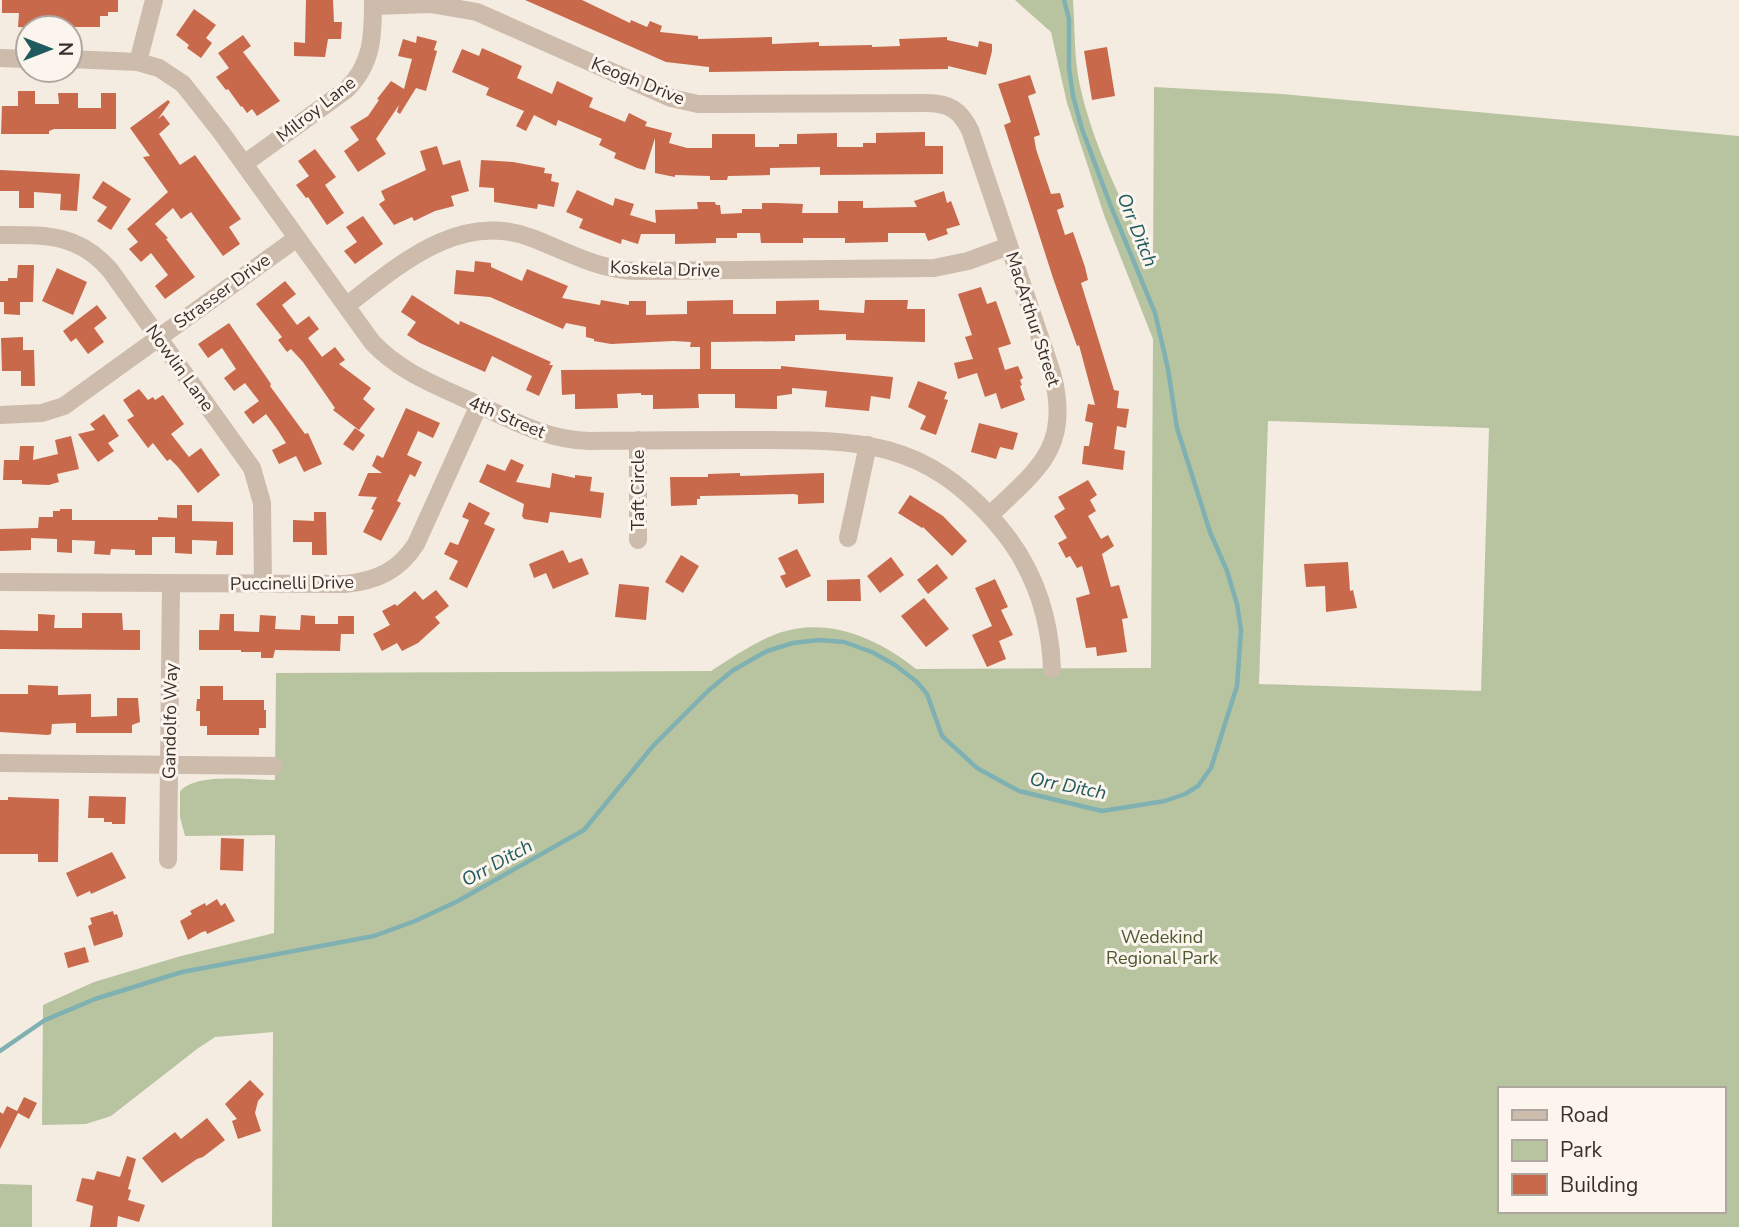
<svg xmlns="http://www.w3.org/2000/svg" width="1739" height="1227" viewBox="0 0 1739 1227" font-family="'Nunito Sans',sans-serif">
  <rect width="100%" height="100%" fill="#f4ebe1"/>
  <path fill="#b8c4a0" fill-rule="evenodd" d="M1015,0H1073C1075,28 1074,59 1080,86C1094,149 1125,208 1153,266L1154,87L1282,94L1739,136V1227H272L273,1032L215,1037L197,1049L111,1116L86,1124L42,1125L43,1005L94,982L181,956L274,933L275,835L185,836L180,817V792C193,772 252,780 275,780L276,673L711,671C733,657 757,640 782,632C830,617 879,639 916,669L1151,668L1153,339L1104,215L1067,103L1051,32ZM1268,421L1489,428L1481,691L1259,684ZM1499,1089H1723V1211H1499Z
    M0,1184L32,1185V1227H0Z"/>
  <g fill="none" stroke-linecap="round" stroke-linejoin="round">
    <path stroke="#7fb0b2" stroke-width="4.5" d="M0,1051L45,1020L95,999L182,972L374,936L415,921L456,902L584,830L653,746L709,690L732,671L767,651L793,643L819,640L844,642L872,652L895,665L917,682L927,694L942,736L977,768L1019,791L1102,811L1165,801L1185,794L1198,786L1211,768L1237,686L1241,630L1237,604L1227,571L1210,532L1177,428L1168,369L1155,313L1110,204L1082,129L1073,96L1069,68V19L1064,0"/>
  </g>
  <path fill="#c8694b" d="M2,0H118V12H108V16H100V27H58V18H35V28L18,27L19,13H2Z
    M306,0H333L334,22H342L341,39H328L325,57L294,56V42L305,43Z
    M525,0H582L630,23L631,20L647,27L650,21L662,26L660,32L698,36V39L772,37V44L819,42V46L872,45V47L900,46L899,39L947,37V40L978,47L979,41L992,44V51L986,75L948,66V69L709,72V67L666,62Z
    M194,9L216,25L206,38L212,43L201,58L187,48L189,45L176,35Z
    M243,35L251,46L243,52L280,101L257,116L252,109L247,113L242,106L241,107L228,89L226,90L216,77L229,68L218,53Z
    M417,36L437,41L434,50L437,51L426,91L416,88L400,114L397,112L399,105L376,139L386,154L358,172L344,151L359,140L350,127L368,116L379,100L377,99L391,81L404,89L412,59L398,56L403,39L416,43Z
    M1107,47L1115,96L1092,100L1084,51Z
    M482,48L522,66L517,78L552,94L557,81L593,98L589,107L625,122L629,113L647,122L645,126L672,133L669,143L687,148H712V134H755V147H779V144H797V134L837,133V147H863V143H876V133L925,132V146H943V174L820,175V167L770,168V175L728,176L727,180H710V176L675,175V177L655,173V138L645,170L637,168L614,158L616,153L599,145L602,139L558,120L556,126L534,115L526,131L516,126L524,111L486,95L489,88L452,72L462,49L479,56Z
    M1030,75L1036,93L1028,96L1040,135L1034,137L1036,149L1051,194L1060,193L1064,207L1057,210L1065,235L1073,232L1085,267L1088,280L1081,283L1114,390L1119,391L1117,408L1129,409L1126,428L1117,426L1114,449L1125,451L1123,470L1082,464L1084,446H1089L1093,423L1085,421L1088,404L1095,405L1079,345L1077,346L1053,278L1004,125L1011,122L998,84Z
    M18,91H35V104H59L58,93H78V108H101V93H116V129H54L49,131V134H1L2,106H18Z
    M168,100L170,102L158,119L163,115L170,124L159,134L180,165L195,155L241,219L229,227L240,244L223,256L191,212L181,219L173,208L155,224L168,238L166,239L195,277L165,299L155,286L168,275L151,253L141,262L129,249L138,242L127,229L168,192L143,157L150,156L130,128Z
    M437,146L443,165L460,160L469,191L451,196L454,206L435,211L414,221L412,217L394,225L379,204L385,200L381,191L426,170L420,151Z
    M315,149L336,177L325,185L344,213L327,225L308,197L306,198L296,185L309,176L298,161Z
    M481,160L513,162L545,168L544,173L552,174L551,181L559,183L554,207L538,204L537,209L494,202V188L479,187Z
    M0,170L80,174L77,211L60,210L61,194L34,192V208H19V191H0Z
    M103,181L131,199L111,230L97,221L107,207L92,198Z
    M577,190L613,206L615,198L634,204L630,215L656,223L655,210L698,209L697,202H715L716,205H720L721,214L742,213V209H762V203H775L803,204L802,213H838V201H863V208L917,207L914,201L944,191L947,203L951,201L960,225L946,229L948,234L928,241L925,233H888V242L845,243V238H803V243H761L760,233H737V238H716V243L675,244V234H641L638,244L622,239L621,244L579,228L583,219L566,212Z
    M363,216L383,244L355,264L344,251L357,242L346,227Z
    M475,261L491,263V267L522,281L527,269L568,286L562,298L600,305L601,300L629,305V301H646V315L687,314V301L733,300V314H776V301L819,300V310L864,313L865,300H908L907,309H925V342L846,340V334L795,335V341L711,342V369H781V366L893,377L890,399L871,396L869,411L825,407L827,391L792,388V394L777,396V409L735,408V394H698L699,408L653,409V395H641V393L617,394L618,408L575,409V394L562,395L561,370L700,369V347H690L691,342L673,341L611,344L594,341V339L586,337V327L566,323L563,329L490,297L454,294L456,270L474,272Z
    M18,265H34L33,302H20V315L4,314V302H0V281H8V278H17Z
    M57,268L87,282L73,315L42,301Z
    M285,281L296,294L282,305L297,325L309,316L319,329L308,338L322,357L335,347L345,360L339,364L371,388L363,399L375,409L359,430L333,410L335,408L303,362L291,349L287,352L278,340L282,337L256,304Z
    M981,287L987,304L996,301L1011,344L998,348L1005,370L1018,366L1023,378L1020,380L1022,385L1020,386L1025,400L1001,409L996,393L985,397L977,373L958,379L954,363L973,359L965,337L972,335L958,294Z
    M412,295L459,325L460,321L551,362L549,365H553L539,396L526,390L532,376L492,356L485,372L420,343L407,335L416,322L401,312Z
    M97,305L107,318L94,328L104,342L88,354L76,338L71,342L63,331Z
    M229,323L271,384L270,386L305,434L308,433L322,464L304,472L296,456L279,464L272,450L286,443L277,429L266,414L253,424L244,412L259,401L245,383L234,391L224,378L236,369L222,348L208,358L198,344Z
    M23,337V350H34L35,386H21V371H2L1,338Z
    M918,381L947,392L944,399L948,400L936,435L920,429L926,416L908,407Z
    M139,389L148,400L153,397L155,400L163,395L184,424L171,434L189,457L201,448L220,475L198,493L178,467L170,459L167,461L153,443L148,448L127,420L134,416L123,400Z
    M406,408L440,423L433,438L418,431L407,455L422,462L415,477L410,474L397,501L401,503L381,541L363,532L374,510L371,509L377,497L358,496L368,473H382L372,466L377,455L383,458Z
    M104,414L119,436L108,443L114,451L98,462L78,434L95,430L90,424Z
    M979,423L1018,433L1013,450L1000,447L996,459L971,452Z
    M355,428L365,435L353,451L343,444Z
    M71,436L79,469L57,474L59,482L49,485L22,484V480H3L4,460H19L20,446H34L33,460L58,454L55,440Z
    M511,459L524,465L516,482L550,488L552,473L575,478V475L592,477L590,491L604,493L601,518L550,512L548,523L524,519L522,516L524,504L479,482L487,464L505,471Z
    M740,473V476L824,473V503L798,504V495L794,494L700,496V499H697V505L671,506L670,477H708V474Z
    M1088,480L1097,495L1090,500L1096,511L1088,516L1101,539L1108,535L1114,546L1102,554L1111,587L1119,585L1128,618L1122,619L1127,652L1097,656L1096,647L1086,648L1076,598L1090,594L1082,566L1077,568L1070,556L1066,558L1058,543L1067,538L1054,516L1065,509L1058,497Z
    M910,495L943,516L967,541L952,556L923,527L922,528L898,513Z
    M469,502L490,513L484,524L495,529L467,588L449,579L458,561L444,554L450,542L458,545L469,520L462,517Z
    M177,505H192V521L233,522V555H216L217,541L192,540V554L175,553V537H152V555H135V550L111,549L110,555L94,554L95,541L72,540V553L57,552V539L31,538V550L0,551V529L38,528L39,517H53V511H60V509H72V520H158V517L177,518Z
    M314,512H326L327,555H312V542H293V520L314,521Z
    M797,549L811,576L786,588L780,576L786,574L778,558Z
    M563,550L569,563L582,558L589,574L553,589L546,573L534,578L529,564Z
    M681,555L699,566L683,593L665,582Z
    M891,557L904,575L880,593L867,576Z
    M1348,562L1350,591L1353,590L1357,608L1326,612L1325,586L1306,587L1304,564Z
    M937,564L948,578L928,594L917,580Z
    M860,579L861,601H827V580Z
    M995,579L1008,607L1001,610L1013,635L999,641L1006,659L987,667L972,635L992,626L975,588Z
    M619,584L649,587L646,620L615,617Z
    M436,590L449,606L435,617L440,623L418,643L402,651L397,643L382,651L373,634L390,625L382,611L395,604L397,606L415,591L423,600Z
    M924,598L949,629L926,647L901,616Z
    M82,613H122L123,630H140V650L0,649V630L38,631V614L55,615L54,628H82Z
    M220,614H234V631L259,632L260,615L276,616L275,629L300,630L301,615L315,616V624H338V616H354V634H341L340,651L275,650L273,658H261V652H241V650H199V630H219Z
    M28,685L58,686V695L91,694V717L117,716V698H138L140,722L132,725V733H76V723L52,724L51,734L48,735L0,732V694H28Z
    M200,686H223V700H264V710H266V728H259V735H207V726H200V711H196L197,699H200Z
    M89,796L126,797L125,824H112V822H104V818H88Z
    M8,797L59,799L58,862H38V854H0V800H8Z
    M221,838L244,839L243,871L220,870Z
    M112,852L126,878L91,894L90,891L77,897L66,873Z
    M217,899L221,906L225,903L235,921L207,934L206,931L202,932L188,940L180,921L192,914L190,911L205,903L206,906Z
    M113,911L114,915L117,914L123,934L122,937L94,946L88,926L92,924L90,918Z
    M85,947L89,962L68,968L64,953Z
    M250,1080L264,1094L258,1101L255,1113L261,1131L238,1139L232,1121L237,1119L225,1104Z
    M24,1097L37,1103L29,1119L18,1113L0,1149V1112L3,1114L7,1106L17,1111Z
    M207,1118L225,1140L203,1157L197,1159L162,1183L142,1158L175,1132L181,1139Z
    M127,1156L136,1159L128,1189L131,1190L128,1200L145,1205L139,1222L118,1216L117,1227H90L93,1206L76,1201L82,1178L94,1180L97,1171L120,1177Z"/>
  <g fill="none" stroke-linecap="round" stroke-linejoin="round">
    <path stroke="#cdbbac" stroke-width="18" d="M373,6L430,4L477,12L671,98L698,104H714L926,103C949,103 960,110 970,130L1052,373C1072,447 1038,469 990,515
      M0,58L28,59
      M70,59L138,62L159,68L183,84L221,132L372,342C399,371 433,384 468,400C508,418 545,440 590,441C643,440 696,440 750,440C854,440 922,437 996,523C1033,565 1050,614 1052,669
      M138,62L154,0
      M244,164L346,90C373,64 373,35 373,0
      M0,235C45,235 78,233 110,270L252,468L262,503L263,584
      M346,306C399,265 460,210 532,238C568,252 598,270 638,271L934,268L968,261L1009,246
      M0,415L42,413L64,406L297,238
      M848,538L868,445
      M638,540V440
      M0,582L345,584C376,581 399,571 416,544L479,405
      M0,763L274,766
      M168,860L171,583"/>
  </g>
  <g text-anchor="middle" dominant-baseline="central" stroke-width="6" stroke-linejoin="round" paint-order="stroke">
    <g font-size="18" fill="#3b302b" stroke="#fbf5ee">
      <text transform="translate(638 81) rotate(22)">Keogh Drive</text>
      <text transform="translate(316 109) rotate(-38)">Milroy Lane</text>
      <text transform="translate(665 269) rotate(2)">Koskela Drive</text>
      <text transform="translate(222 291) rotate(-36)">Strasser Drive</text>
      <text transform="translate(1033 319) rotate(72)">MacArthur Street</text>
      <text transform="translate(180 368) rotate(54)">Nowlin Lane</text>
      <text transform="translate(507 417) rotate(23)">4th Street</text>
      <text transform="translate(638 490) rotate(-90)">Taft Circle</text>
      <text transform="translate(292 583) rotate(-1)">Puccinelli Drive</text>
      <text transform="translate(170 721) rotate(-89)">Gandolfo Way</text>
    </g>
    <g font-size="18" fill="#4a5a2e" stroke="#fbf5ee">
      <text x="1162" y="937">Wedekind<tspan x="1162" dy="21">Regional Park</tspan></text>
    </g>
    <g font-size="19" font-style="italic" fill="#1f5a5e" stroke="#fbf5ee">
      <text transform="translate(1137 230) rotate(68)">Orr Ditch</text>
      <text transform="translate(1068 786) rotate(11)">Orr Ditch</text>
      <text transform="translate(497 863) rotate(-29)">Orr Ditch</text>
    </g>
  </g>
  <rect x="1498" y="1087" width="228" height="126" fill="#fbf5ee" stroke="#aea6a0" stroke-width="2"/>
  <rect x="1512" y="1110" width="35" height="10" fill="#cdbbac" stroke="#aea6a0" stroke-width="2"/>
  <text x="1560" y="1122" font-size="21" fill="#3b302b">Road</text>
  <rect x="1512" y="1140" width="35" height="21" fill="#b8c4a0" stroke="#aea6a0" stroke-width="2"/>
  <text x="1560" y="1157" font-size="21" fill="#3b302b">Park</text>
  <rect x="1512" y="1174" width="35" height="21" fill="#c8694b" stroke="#aea6a0" stroke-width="2"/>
  <text x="1560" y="1192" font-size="21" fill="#3b302b">Building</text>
  <g transform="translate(49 49) rotate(90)"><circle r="33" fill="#fbf5ee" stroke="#aea6a0" stroke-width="2"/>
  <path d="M0-5L12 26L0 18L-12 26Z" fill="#1f5a5e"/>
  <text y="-10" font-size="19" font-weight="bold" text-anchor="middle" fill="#3b302b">N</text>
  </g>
</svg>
